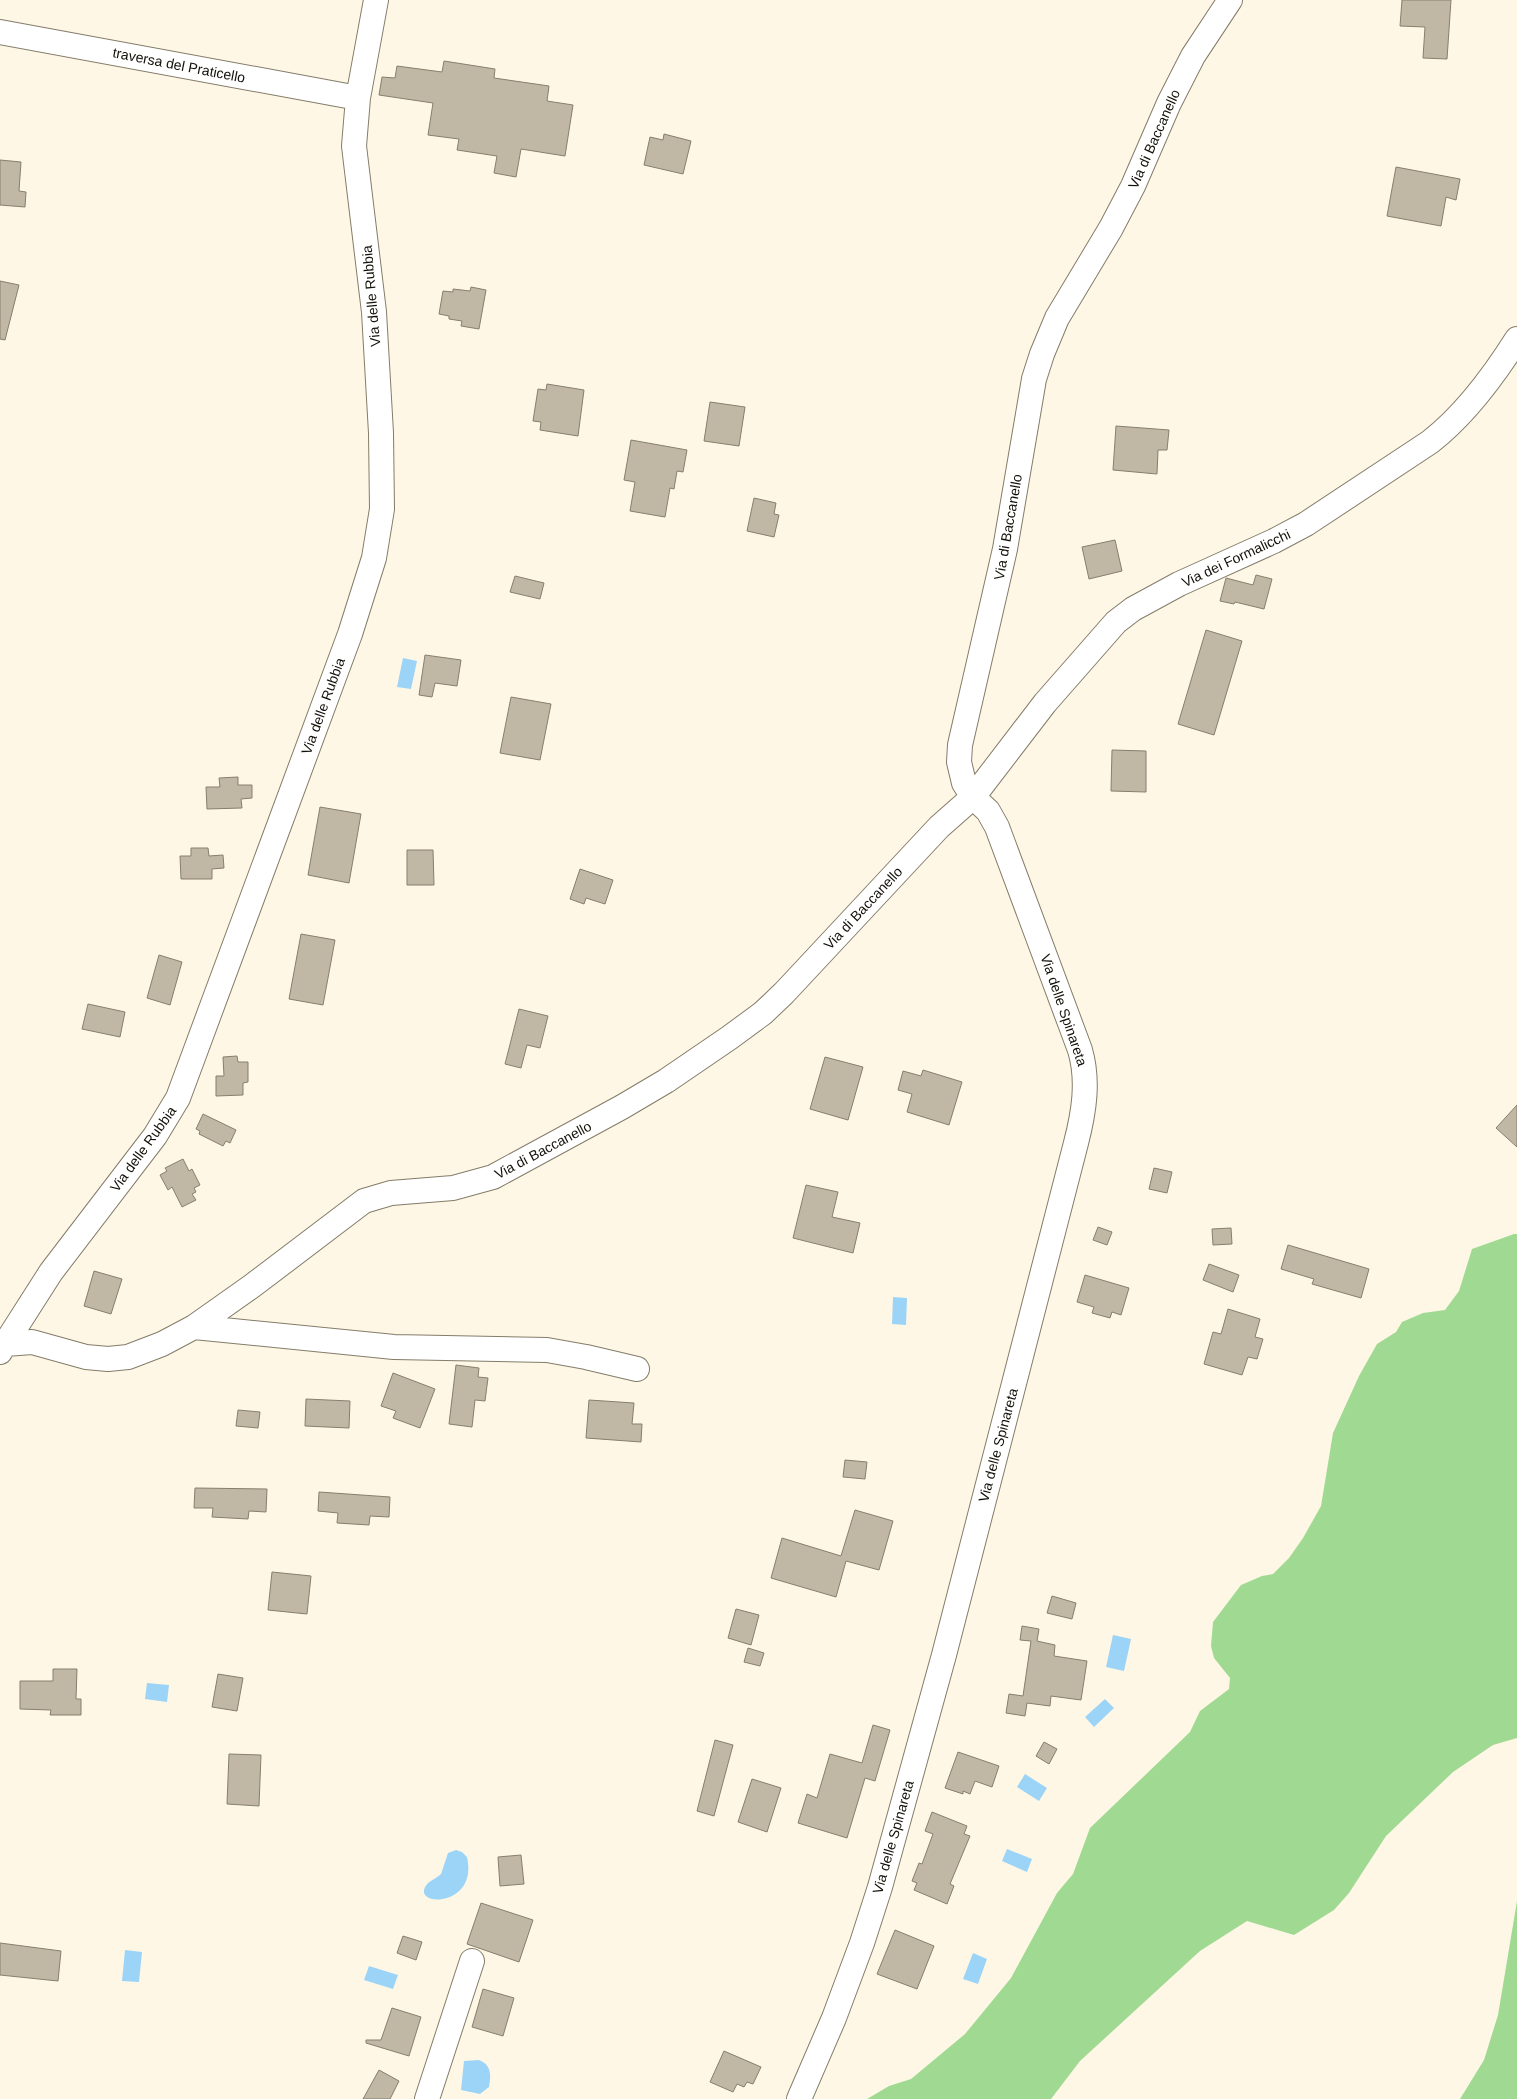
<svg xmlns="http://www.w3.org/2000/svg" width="1517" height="2099" viewBox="0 0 1517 2099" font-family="Helvetica,sans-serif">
  <rect width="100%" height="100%" fill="#fef7e6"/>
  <path fill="#a0da92" d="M1514,1234H1517V1738L1493,1745L1453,1772L1386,1836L1349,1893L1334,1910L1294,1935L1247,1921L1200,1951L1080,2061L1051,2099H867L889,2086L911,2079L965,2034L1011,1978L1057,1893L1073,1874L1090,1828L1190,1732L1200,1711L1229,1689L1230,1678L1214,1658L1211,1646L1213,1622L1241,1585L1262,1576L1273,1574L1289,1558L1303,1538L1321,1506L1333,1433L1359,1376L1377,1344L1396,1332L1402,1322L1423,1313L1445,1310L1459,1291L1472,1249Z
    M1517,1901V2099H1460L1484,2060L1498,2015Z"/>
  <path fill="#9cd4f8" d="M403,658L417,661L411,689L397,687Z
    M893,1297L907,1298L906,1325L892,1324Z
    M1113,1635L1131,1639L1124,1671L1106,1667Z
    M147,1683L169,1685L167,1702L145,1699Z
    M1105,1699L1114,1708L1094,1727L1085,1717Z
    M1025,1774L1047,1788L1039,1801L1017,1787Z
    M1007,1849L1032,1859L1027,1872L1002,1861Z
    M456,1850L462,1852L467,1857C479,1910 406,1907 428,1883C432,1880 438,1877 441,1874L448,1853Z
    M125,1950L142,1952L139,1982L122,1981Z
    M973,1953L987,1959L978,1984L963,1979Z
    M369,1966L398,1975L393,1989L364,1980Z
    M479,2060C492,2065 491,2076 489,2087L480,2094L461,2090L464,2061Z"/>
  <path fill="#c0b8a4" stroke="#877f6c" d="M1402,0H1451L1447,59L1423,58L1425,27L1400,26Z
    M444,61L495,69L494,78L549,86L547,101L573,105L565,156L521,149L516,177L494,173L497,156L457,150L459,139L428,135L433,103L379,95L382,77L395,78L397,66L442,72Z
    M664,134L691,141L683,174L644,165L650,137L663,140Z
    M0,160L21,162L19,191L26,192L25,207L0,205Z
    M1396,167L1460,179L1456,200L1446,197L1441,226L1387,216Z
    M0,281L19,285L5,340L0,339Z
    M471,287L486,290L479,329L461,326L462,321L449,319V316L439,314L443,291L453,292V289L470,291Z
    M547,384L584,390L578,436L540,430L541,422L533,421L538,389L546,390Z
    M710,402L745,407L739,446L704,441Z
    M1116,426L1169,430L1167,450H1158L1157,474L1113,470Z
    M631,440L687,450L683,472L677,471L674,489L670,488L665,517L630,511L635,482L624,480Z
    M754,498L776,503L774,514L779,515L774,537L747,531Z
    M1115,540L1122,571L1089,579L1082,547Z
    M1256,575L1272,579L1264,609L1235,602L1234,604L1220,601L1226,578L1253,585Z
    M515,576L544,583L540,599L510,592Z
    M1206,630L1242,641L1214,735L1178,724Z
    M425,655L461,660L457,686L435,683L432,697L419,695Z
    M511,697L551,704L540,760L500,753Z
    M1112,750L1146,751V792L1111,791Z
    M238,777V785H252V798L241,799L242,808L207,809L206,787H220L219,778Z
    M320,807L361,814L349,883L308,875Z
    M191,848H208L209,856L223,855L224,868L212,869V879H181L180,856H191Z
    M407,850H433L434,885H407Z
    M580,869L613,880L605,904L586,898L584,904L570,899Z
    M301,934L335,940L323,1005L289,999Z
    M159,955L182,962L170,1005L147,998Z
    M88,1004L125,1012L120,1037L82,1029Z
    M519,1009L548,1016L540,1048L527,1045L521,1068L505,1064Z
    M237,1056L238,1062H248V1082L243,1083V1095L216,1096V1076H224L223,1057Z
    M825,1057L863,1067L848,1120L810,1109Z
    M923,1070L962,1082L949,1125L907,1112L912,1094L898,1090L903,1071L921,1076Z
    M1517,1105V1147L1496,1128Z
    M203,1114L236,1130L230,1143L226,1141L223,1146L199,1134L200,1131L196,1129Z
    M183,1159L189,1171L192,1169L200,1185L194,1188L196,1192L192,1194L196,1200L182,1207L172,1187L168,1190L160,1175L167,1171L165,1168Z
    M1154,1168L1172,1172L1167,1193L1149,1189Z
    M806,1185L838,1192L832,1217L860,1223L853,1253L793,1238Z
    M1098,1227L1112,1232L1107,1245L1093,1240Z
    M1231,1228L1232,1244L1213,1245L1212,1229Z
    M1288,1245L1369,1269L1361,1298L1312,1284L1314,1279L1281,1269Z
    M1209,1264L1239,1275L1233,1292L1203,1280Z
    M94,1271L122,1279L111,1314L84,1306Z
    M1085,1275L1129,1288L1121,1315L1112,1312L1110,1318L1092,1313L1094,1307L1077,1302Z
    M1228,1309L1260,1319L1255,1337L1263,1339L1257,1359L1248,1357L1242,1375L1204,1364L1213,1332L1221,1334Z
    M456,1365L479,1368L478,1377L488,1378L485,1401L475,1400L472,1427L449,1424Z
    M393,1373L435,1389L420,1428L393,1418L396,1411L381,1406Z
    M306,1399L350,1401L349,1428L305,1426Z
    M589,1400L634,1403L632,1424H642L641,1442L586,1438Z
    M238,1410L260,1412L258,1428L236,1426Z
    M845,1460L867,1462L865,1479L843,1477Z
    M195,1488L267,1489L266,1512L249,1511L248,1519L212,1517L213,1508H194Z
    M319,1492L390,1497L389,1517L370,1516L369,1525L337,1523L338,1513L318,1511Z
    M855,1510L893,1521L879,1570L846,1561L836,1597L771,1578L782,1538L841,1556Z
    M272,1572L311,1576L307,1614L268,1610Z
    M1052,1596L1076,1603L1072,1619L1047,1613Z
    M736,1609L759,1615L751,1645L728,1638Z
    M1022,1626L1039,1629L1037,1641L1055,1645L1054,1656L1087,1661L1081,1700L1051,1696L1050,1706L1027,1703L1025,1716L1006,1713L1009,1694L1023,1696L1031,1641L1020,1640Z
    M748,1648L764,1653L760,1666L744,1662Z
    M53,1669H77L76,1699H81V1715H50L51,1710L20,1709V1681H53Z
    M218,1674L243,1678L237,1711L212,1707Z
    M873,1725L890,1730L875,1781L865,1778L847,1838L798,1823L807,1794L817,1798L830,1754L862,1763Z
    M715,1740L733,1745L714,1816L697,1811Z
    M1044,1742L1057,1749L1049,1764L1036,1756Z
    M958,1752L999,1766L992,1787L975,1781L970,1794L963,1791V1794L945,1788Z
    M229,1754L261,1755L259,1806L227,1804Z
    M752,1779L781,1788L767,1832L738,1822Z
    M932,1812L967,1826L964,1834L970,1836L950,1884L954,1886L947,1904L914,1890L917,1883L912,1881L919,1863L922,1864L933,1834L925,1831Z
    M521,1855L524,1884L500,1886L498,1857Z
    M481,1903L533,1920L519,1962L467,1944Z
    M895,1930L934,1946L917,1989L877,1974Z
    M403,1936L422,1942L416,1960L397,1953Z
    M0,1943L61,1951L58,1981L0,1975Z
    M483,1989L514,1998L503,2036L472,2027Z
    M392,2008L421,2017L409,2056L366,2043V2040H381Z
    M724,2051L761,2067L753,2084L747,2082L744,2087L737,2084L733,2092L710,2082Z
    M379,2070L399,2081L390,2099H363Z"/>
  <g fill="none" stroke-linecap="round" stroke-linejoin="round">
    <defs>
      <path id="minor" d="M0,32L358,98
        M194,1327L394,1347L547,1350L586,1357L637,1369
        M5,1344L51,1272L155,1136L178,1098L350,634L374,558L382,509L381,433L374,312L354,146L358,98L376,0
        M0,1352L5,1344L32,1342L86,1357L108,1359L128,1357L162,1344L194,1327L252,1286L364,1201L391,1193L453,1188L493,1177L622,1107L666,1081L729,1038L763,1013L784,993L939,827L973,797L1045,703L1116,622L1133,609L1179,584L1274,541L1306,524L1430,442C1465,415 1493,377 1517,339
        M427,2099L472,1961
        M799,2099L834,2018L862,1943L880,1887L944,1655L1076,1143C1084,1112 1089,1081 1080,1050L997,827L988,811L973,797L964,783L959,762L960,745L1005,549L1034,379L1042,354L1057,318L1111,228L1133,186L1169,103L1193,56L1230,0"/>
    </defs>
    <use href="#minor" stroke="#847c69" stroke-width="26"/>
    <use href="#minor" stroke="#fff" stroke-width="24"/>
  </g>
  <g text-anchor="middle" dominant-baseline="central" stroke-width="4" stroke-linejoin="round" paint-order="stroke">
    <g font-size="14" fill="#131009" stroke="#fff">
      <text transform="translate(179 65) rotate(11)">traversa del Praticello</text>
      <text transform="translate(1154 139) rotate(-66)">Via di Baccanello</text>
      <text transform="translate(371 296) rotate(-95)">Via delle Rubbia</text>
      <text transform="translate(1008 527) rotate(-80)">Via di Baccanello</text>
      <text transform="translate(1236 558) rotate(-25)">Via dei Formalicchi</text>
      <text transform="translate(323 706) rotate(-70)">Via delle Rubbia</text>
      <text transform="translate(863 908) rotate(-47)">Via di Baccanello</text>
      <text transform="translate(1064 1010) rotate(71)">Via delle Spinareta</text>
      <text transform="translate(143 1149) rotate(-54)">Via delle Rubbia</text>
      <text transform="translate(543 1150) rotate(-28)">Via di Baccanello</text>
      <text transform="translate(998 1445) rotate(-75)">Via delle Spinareta</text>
      <text transform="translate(893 1837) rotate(-74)">Via delle Spinareta</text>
    </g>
  </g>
</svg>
